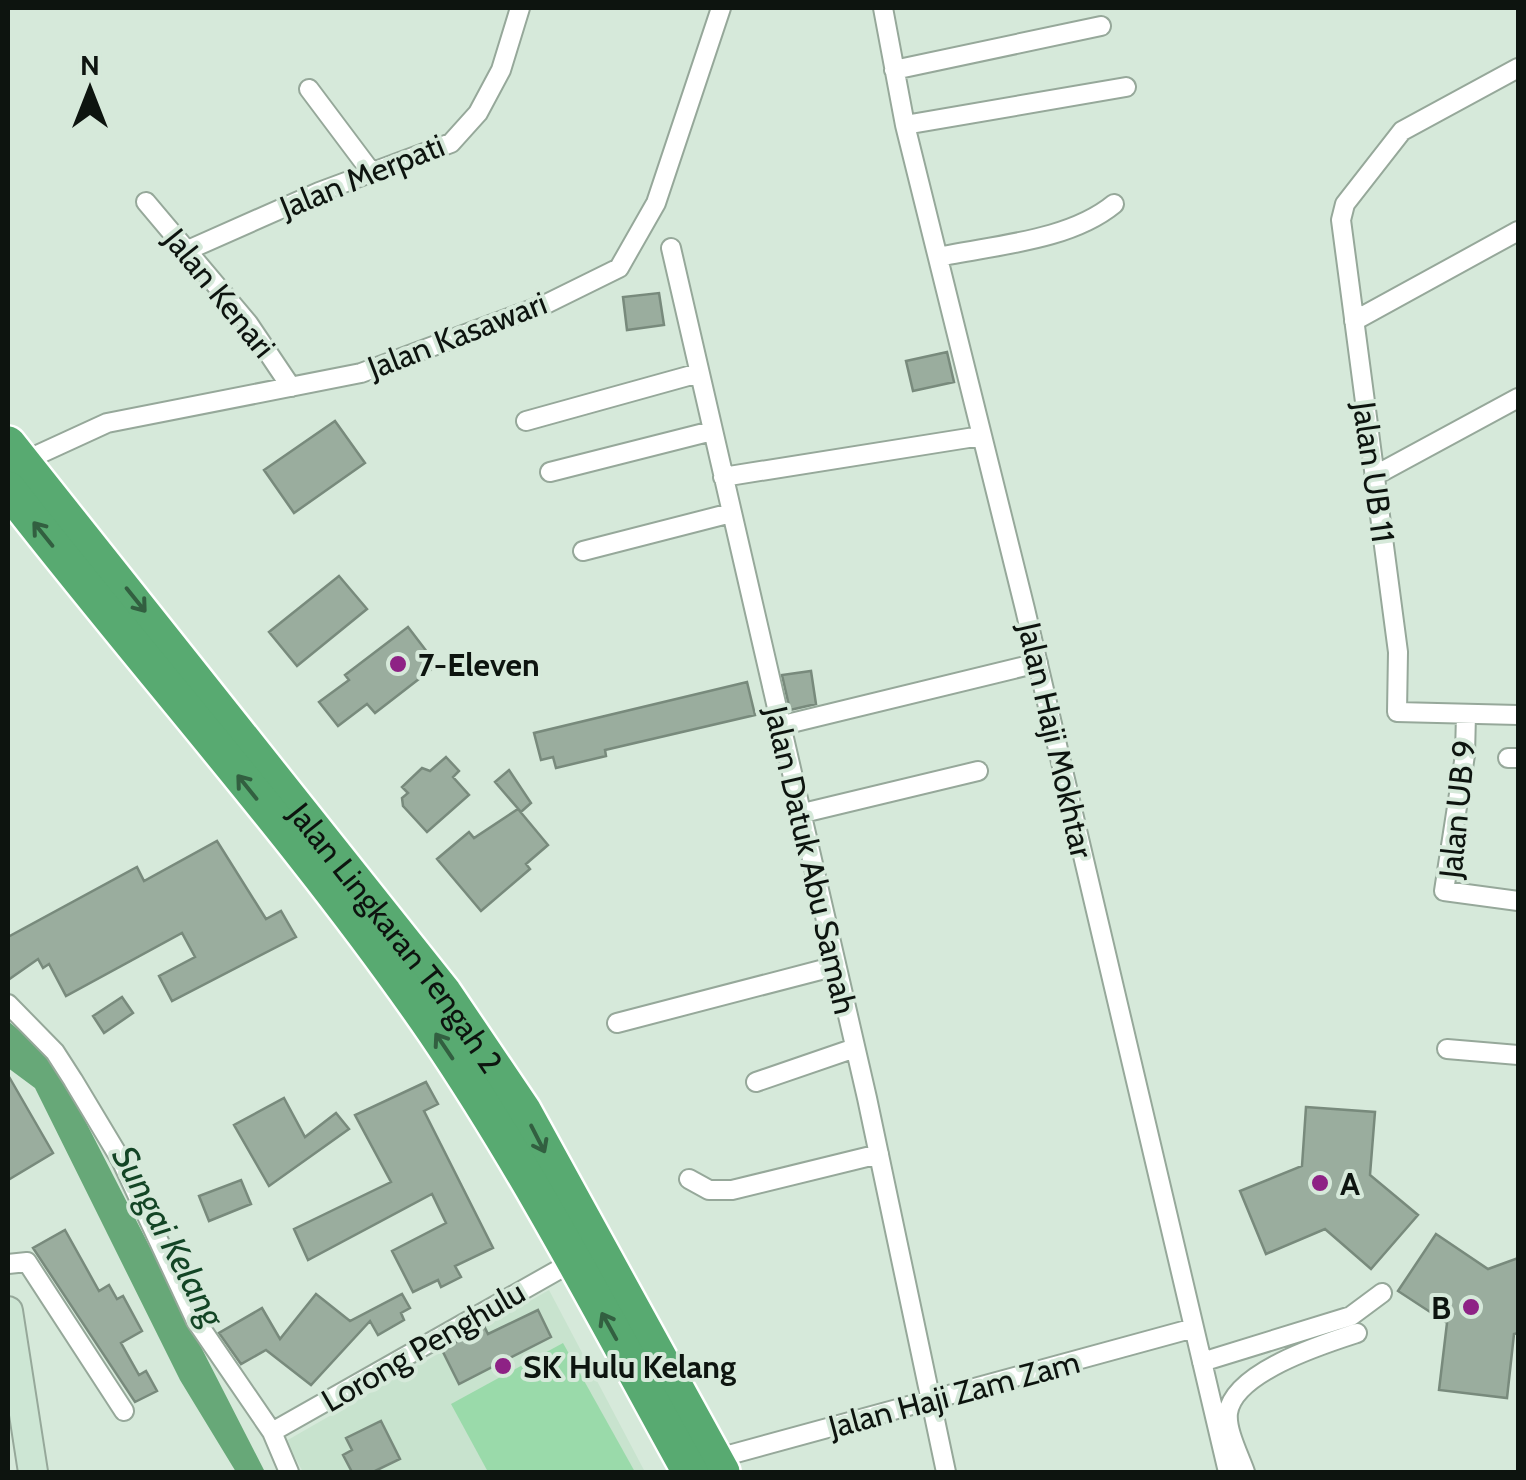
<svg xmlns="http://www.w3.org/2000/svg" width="1526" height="1480" viewBox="0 0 1526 1480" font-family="Cabin,sans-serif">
  <rect width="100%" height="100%" fill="#d6e9da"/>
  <path fill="#c8e3ce" d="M549,1290L645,1472H303L286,1441Z"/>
  <path fill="#9adaaa" d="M563,1343L635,1472H488L451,1404Z"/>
  <path fill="#67a878" d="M8,1021L43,1050L71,1093L265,1472H236L180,1380L35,1088L8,1068Z"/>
  <path fill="#9aad9e" stroke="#788a7c" stroke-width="2.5" d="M659,293L664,325L627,330L623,297Z
    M947,352L954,382L913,391L906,361Z
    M335,421L365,463L294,513L264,470Z
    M339,576L367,609L297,666L269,632Z
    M408,627L437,665L375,713L367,704L338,726L319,702L349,680L345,675Z
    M811,671L816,704L790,710L782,675Z
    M747,682L755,715L605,750L606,756L556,768L553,757L541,760L534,733Z
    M446,757L459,771L453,777L469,795L427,832L403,806L402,798L408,793L402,787L422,768L430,771Z
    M509,770L531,803L521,812L495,782Z
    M518,809L548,845L526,864L530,869L481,911L437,859L469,832L474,838Z
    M217,841L266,919L281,911L296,937L172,1001L159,976L195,957L182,933L66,996L49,964L43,968L38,959L8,980V937L137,867L144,881Z
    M122,997L133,1013L104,1033L93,1016Z
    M8,1075L53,1153L8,1180Z
    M426,1082L438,1104L424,1111L493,1248L455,1266L461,1277L441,1287L438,1280L413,1292L392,1251L446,1223L432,1194L308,1260L294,1229L391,1182L355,1115Z
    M284,1098L305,1137L336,1113L349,1129L269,1186L234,1125Z
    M1306,1107L1375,1112L1370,1175L1418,1215L1371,1269L1325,1229L1266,1254L1240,1191L1302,1166Z
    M241,1180L251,1204L209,1221L199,1196Z
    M65,1230L99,1291L109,1285L117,1299L123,1296L142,1331L121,1343L139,1375L146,1371L157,1391L135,1402L33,1248Z
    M1436,1234L1488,1269L1518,1258V1333L1514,1334L1507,1398L1439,1390L1447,1323L1398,1291Z
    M316,1294L350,1321L402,1294L410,1308L401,1313L404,1320L378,1335L370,1321L311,1385L266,1350L241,1364L219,1333L262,1308L280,1339Z
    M538,1310L551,1337L459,1384L442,1350L484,1326L488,1334Z
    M381,1421L400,1459L373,1472H352L343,1455L352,1450L346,1438Z"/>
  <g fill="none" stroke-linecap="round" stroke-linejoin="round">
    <defs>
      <path id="street" d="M883,8L905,125L1025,609L1228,1472
        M1518,68L1402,131L1345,204L1341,220L1398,652L1397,712L1518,715
        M894,70L1101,26
        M309,89L372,173
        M905,125L1126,87
        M146,202L248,323L291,387
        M671,248L867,1098L946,1472
        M188,250L319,192L451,143L478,113L501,70L520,8
        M938,257C994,245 1069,241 1114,204
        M1354,321L1518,231
        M526,421L699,373
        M22,462L107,423L361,373L546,304L619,268L656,203L721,8
        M550,472L712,431
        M1374,476L1518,398
        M723,477L981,436
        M583,551L731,513
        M1466,714L1465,755L1444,891L1518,901
        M779,726L1038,663
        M1508,758H1518
        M799,814L978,771
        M8,1004L55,1052L73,1080L121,1160L196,1321L272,1432L289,1472
        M617,1023L836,966
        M1447,1049L1518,1055
        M756,1082L855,1048
        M689,1179L709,1190H732L879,1154
        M8,1264L27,1262L124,1411
        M1202,1362L1351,1316L1382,1293
        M272,1432L574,1261
        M714,1459L1194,1328
        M1245,1472C1239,1455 1226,1430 1228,1413C1234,1372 1323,1344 1357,1333"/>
      <path id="secondary" d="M8,1311L33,1472"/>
      <g id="highway">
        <path id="s1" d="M8,444L444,993L523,1110L722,1472"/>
        <path d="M8,489C149,671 305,843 435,1032C530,1172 608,1324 690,1472"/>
      </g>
    </defs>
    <use href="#street" stroke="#96a89a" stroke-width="22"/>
    <use href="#secondary" stroke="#96a89a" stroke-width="32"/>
    <use href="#highway" stroke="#fff" stroke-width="40"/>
    <use href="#street" stroke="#fff" stroke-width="18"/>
    <use href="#secondary" stroke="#cde6d4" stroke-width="28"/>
    <use href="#highway" stroke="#58aa71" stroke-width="35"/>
  </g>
  <defs><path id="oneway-shaft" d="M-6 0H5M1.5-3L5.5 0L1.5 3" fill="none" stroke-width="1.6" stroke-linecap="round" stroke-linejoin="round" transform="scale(2.5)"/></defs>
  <g stroke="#325f40">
    <use href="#oneway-shaft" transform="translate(43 534) rotate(-129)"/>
    <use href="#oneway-shaft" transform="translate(136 600) rotate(51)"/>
    <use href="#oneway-shaft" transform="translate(247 787) rotate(-129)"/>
    <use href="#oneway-shaft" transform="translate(444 1046) rotate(-124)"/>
    <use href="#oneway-shaft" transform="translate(538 1139) rotate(63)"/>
    <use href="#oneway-shaft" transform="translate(609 1326) rotate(-119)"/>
  </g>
  <g fill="#8e2285" stroke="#d6e9da" stroke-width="4">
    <circle cx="398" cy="664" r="10"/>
    <circle cx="1320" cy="1183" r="10"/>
    <circle cx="1471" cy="1307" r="10"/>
    <circle cx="503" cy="1366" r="10"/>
  </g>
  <g text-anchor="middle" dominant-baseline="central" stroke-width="8" stroke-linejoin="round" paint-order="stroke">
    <g font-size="32" fill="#0d140f" stroke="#d6e9da">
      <text transform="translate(362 176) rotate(-22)">Jalan Merpati</text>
      <text transform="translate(220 293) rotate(51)">Jalan Kenari</text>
      <text transform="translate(457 335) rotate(-21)">Jalan Kasawari</text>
      <text transform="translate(1374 472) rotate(82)">Jalan UB 11</text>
      <text transform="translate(1056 740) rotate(77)">Jalan Haji Mokhtar</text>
      <text transform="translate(1457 809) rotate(-84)">Jalan UB 9</text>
      <text transform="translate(811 860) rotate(77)">Jalan Datuk Abu Samah</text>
      <text stroke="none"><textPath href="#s1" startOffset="628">Jalan Lingkaran Tengah 2</textPath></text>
      <text transform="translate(423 1346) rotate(-30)">Lorong Penghulu</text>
      <text transform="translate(954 1394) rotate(-15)">Jalan Haji Zam Zam</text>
    </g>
    <g font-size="32" font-weight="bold" fill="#0d140f" stroke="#d6e9da" text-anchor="start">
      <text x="418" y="664">7-Eleven</text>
      <text x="1340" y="1183">A</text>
      <text x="1451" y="1307" text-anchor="end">B</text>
      <text x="523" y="1366">SK Hulu Kelang</text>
    </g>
    <g font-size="35" font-style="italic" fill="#134525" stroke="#d6e9da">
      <text transform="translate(169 1236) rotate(62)">Sungai Kelang</text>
    </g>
  </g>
  <rect width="1526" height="1480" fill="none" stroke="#0d140f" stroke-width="20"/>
  <g transform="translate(90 90)" stroke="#d6e9da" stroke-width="8" paint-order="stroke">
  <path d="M0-8L18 38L0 25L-18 38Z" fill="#0d140f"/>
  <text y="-15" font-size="28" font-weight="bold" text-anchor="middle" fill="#0d140f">N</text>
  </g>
</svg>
